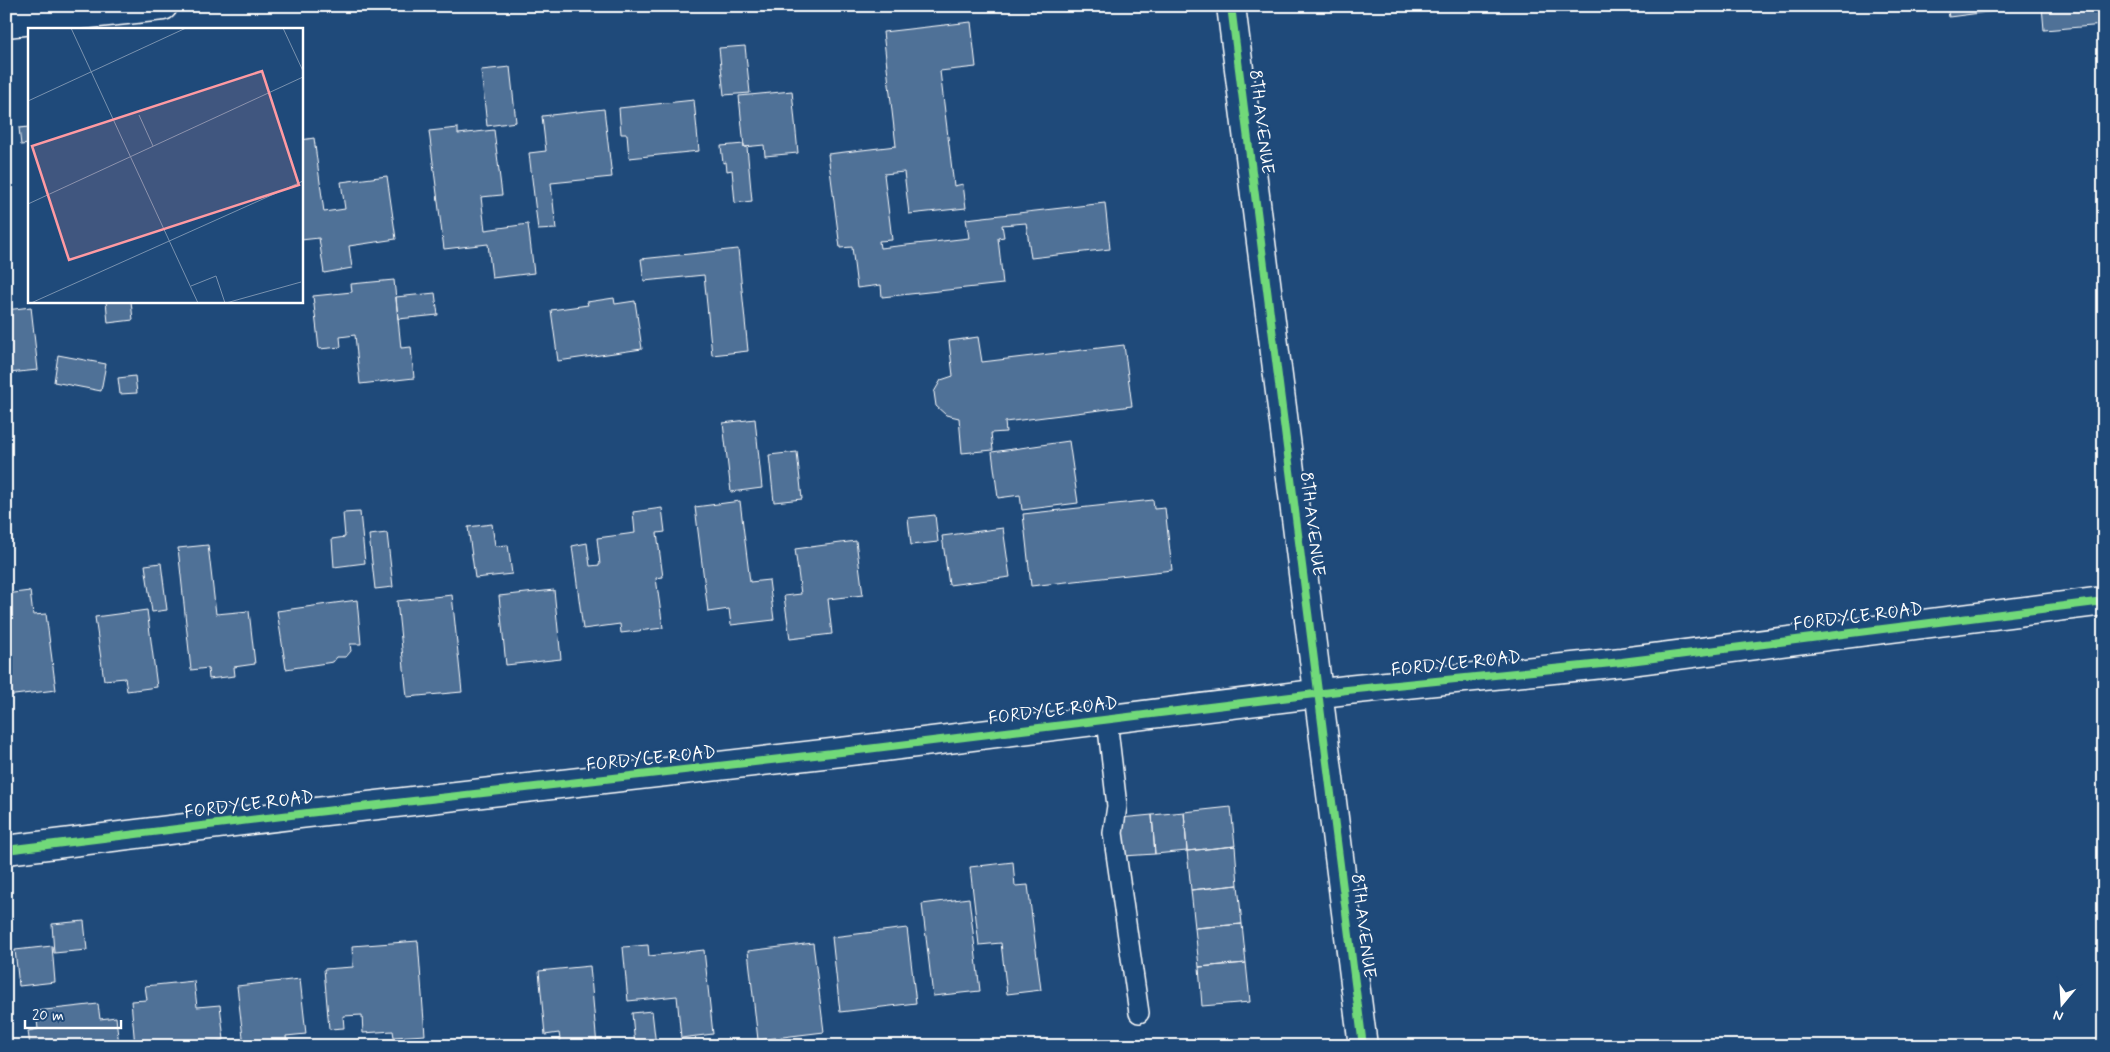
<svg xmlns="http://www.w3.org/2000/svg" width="2110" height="1052" viewBox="0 0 2110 1052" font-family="Mynerve,sans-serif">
  <rect width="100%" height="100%" fill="#1f4a7a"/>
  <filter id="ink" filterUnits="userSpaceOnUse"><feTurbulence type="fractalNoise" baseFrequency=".02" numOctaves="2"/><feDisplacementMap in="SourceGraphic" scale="10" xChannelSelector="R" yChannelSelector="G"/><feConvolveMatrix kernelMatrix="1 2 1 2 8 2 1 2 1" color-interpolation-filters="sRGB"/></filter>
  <g filter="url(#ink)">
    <path fill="#507197" stroke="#fff" d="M1947,6H2011V9L1949,17Z
      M2042,6H2104V25L2044,30Z
      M971,22L976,67L940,71L954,186L963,184L966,208L909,214L904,172L884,174L892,240L879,241L880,248L969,238L966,219L1105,203L1110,249L1031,258L1026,223L1002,225L1004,237L998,238L1003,284L882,297L881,285L857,288L852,247L840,248L828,154L896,146L883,32Z
      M745,46L750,93L724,95L719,48Z
      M510,67L516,122L487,126L481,70Z
      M792,91L798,153L765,156L764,145L744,147L739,96Z
      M694,100L699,151L629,158L627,134H621L619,108Z
      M604,109L612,177L551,183L556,229L538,230L529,153L546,151L542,116Z
      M29,127V144L21,145L19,128Z
      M458,128V134L494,130L502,195L481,197L485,230L528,224L534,273L492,278L488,244L444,249L429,131Z
      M314,138L324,212L345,209L341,182L387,176L396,239L349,246L352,268L324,273L319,238L301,240V140Z
      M744,144V147H747L752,201L735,203L732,170L727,171L726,162L723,163L721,146Z
      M738,249L748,351L712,355L704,275L644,281L641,259Z
      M394,280L401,348L411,347L414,378L360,384L355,335L340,337L341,347L319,349L313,296L352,292L351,284Z
      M435,293L438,315L398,319L396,297Z
      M614,298L615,304L635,301L642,349L558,361L551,310L588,305L587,302Z
      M106,301H131L133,320L108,323Z
      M31,307L38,370L9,373L6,352V310Z
      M978,337L982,362L1124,345L1132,406L1005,422L1006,432L991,433L993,450L962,453L959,418L946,415L936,406L934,392L941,380L953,376L949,341Z
      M58,355L106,364L101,391L54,382Z
      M135,376L137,393L120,394L118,378Z
      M755,419L762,488L731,492L723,423Z
      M1069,441L1078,503L1022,510L1020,495L998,498L992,452Z
      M797,452L802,499L774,502L769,455Z
      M1153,500L1154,509L1165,508L1172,570L1031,586L1023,514Z
      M740,501L750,582L769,580L774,620L731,625L729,609L708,612L695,507Z
      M662,508L665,532L657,533L663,577L656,578L663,628L621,633L620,624L583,629L572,546L587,543L590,566L600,565L597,538L635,533L633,512Z
      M360,512L365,563L334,567L332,539L345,537L343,513Z
      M935,515L938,542L911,545L908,518Z
      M492,524L495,546L508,545L512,574L475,578L468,527Z
      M1003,528L1010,577L949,585L942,536Z
      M387,533L393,587L375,589L369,535Z
      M856,541L863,595L828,599L832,634L790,639L784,596L801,594L795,549Z
      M208,545L216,614L249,611L255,664L234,667L235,676L209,679L208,668L191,670L178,548Z
      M161,563L167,610L152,612L145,565Z
      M554,590L561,659L506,665L499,596Z
      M30,591L33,615L46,614L56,690L6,696V594Z
      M452,595L462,692L407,697L397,601Z
      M357,600L361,644H350L351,651L346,657H337L333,662L286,669L277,611Z
      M147,610L157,687L127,691L125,678L104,680L95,617Z
      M1231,807L1235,846L1187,851L1184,812Z
      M1184,812L1187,851L1155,854L1152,815Z
      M1152,815L1155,854L1123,856L1120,818Z
      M1235,846L1238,885L1191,890L1187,851Z
      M1013,862L1015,886L1028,885L1041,990L1007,994L1001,943L979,945L970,867Z
      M1238,885L1242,924L1195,928L1191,890Z
      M969,898L980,991L933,996L922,904Z
      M84,921L87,950L54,953L52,924Z
      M1242,924L1246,963L1199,967L1195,928Z
      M907,928L916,1003L840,1012L832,937Z
      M418,941L425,1035L394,1037L393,1031L363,1033L362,1015L343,1016L344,1028L329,1029L324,969L353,967L352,946Z
      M813,943L824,1032L758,1040L748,951Z
      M648,945L649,956L704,950L713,1034L681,1038L677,996L628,1001L623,947Z
      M52,946L55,982L19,986L15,950Z
      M1246,963L1250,1002L1202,1006L1199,967Z
      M590,966L597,1046H561L559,1033L545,1035L539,971Z
      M300,979L306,1034L286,1036L287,1046H244L237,986Z
      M194,981L197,1007L220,1005L224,1040L198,1043V1046H135L131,1001L147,1000L145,986Z
      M98,1004L100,1019L116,1017L119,1046H30L28,1031L38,1029L36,1011Z
      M652,1011L656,1046H635L632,1013Z"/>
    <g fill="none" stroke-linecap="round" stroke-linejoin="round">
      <defs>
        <path id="lane" d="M1107,720L1117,806L1113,833L1139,1013"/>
        <path id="street" d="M6,23L163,6
          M6,850L299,814L867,749L1347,690L1622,662L2104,601"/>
        <path id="secondary" d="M1231,6L1363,1046"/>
      </defs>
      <use href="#lane" stroke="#fff" stroke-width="22"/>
      <use href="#street" stroke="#fff" stroke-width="31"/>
      <use href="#secondary" stroke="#fff" stroke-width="31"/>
      <use href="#lane" stroke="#1f4a7a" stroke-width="19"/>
      <use href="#street" stroke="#1f4a7a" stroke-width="28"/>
      <use href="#secondary" stroke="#1f4a7a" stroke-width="28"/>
      <defs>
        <path id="cycleway" d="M1231,6L1363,1046
          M6,850L299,814L867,749L1347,690L1622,662L2104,601"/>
      </defs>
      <use href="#cycleway" stroke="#1f4a7a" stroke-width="11"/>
      <use href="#cycleway" stroke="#71d979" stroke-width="8"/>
    </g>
  </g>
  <g text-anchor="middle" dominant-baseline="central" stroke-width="4.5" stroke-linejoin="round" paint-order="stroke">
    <g font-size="18" fill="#fff" stroke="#1f4a7a">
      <text transform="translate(1261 122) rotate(83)">8TH AVENUE</text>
      <text transform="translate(1312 524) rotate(83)">8TH AVENUE</text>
      <text transform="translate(1858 617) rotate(-7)">FORDYCE ROAD</text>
      <text transform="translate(1456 664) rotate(-6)">FORDYCE ROAD</text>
      <text transform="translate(1053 711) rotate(-7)">FORDYCE ROAD</text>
      <text transform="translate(651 759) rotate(-6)">FORDYCE ROAD</text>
      <text transform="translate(249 805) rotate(-7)">FORDYCE ROAD</text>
      <text transform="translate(1363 926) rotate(83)">8TH AVENUE</text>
    </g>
  </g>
  <g transform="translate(28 28)">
    <rect width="275" height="275" fill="#1f4a7a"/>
    <path fill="none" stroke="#7992af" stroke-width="1" d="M43,0L170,275M255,0L275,43M0,73L158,0M111,87L125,118M0,176L275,49M163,258L188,248L197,275M3,275L275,153M198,275L273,254"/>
    <path fill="#ff9aa2" fill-opacity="0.15" stroke="#ff9aa2" stroke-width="2.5" d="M234,43L271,157L41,232L4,118Z"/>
    <rect width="275" height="275" fill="none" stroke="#fff" stroke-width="2.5"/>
  </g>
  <rect width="2110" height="1052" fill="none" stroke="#1f4a7a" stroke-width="25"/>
  <rect x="12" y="12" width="2085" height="1027" fill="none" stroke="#fff" stroke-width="2" filter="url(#ink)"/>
  <g transform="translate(2062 1004) rotate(198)" stroke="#1f4a7a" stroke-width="4" paint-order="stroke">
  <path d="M0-4L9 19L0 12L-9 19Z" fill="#ffffff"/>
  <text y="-8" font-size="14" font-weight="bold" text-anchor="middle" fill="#ffffff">N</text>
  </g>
  <path d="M25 1020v8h96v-8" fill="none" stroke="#ffffff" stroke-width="2.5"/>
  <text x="32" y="1020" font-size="15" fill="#ffffff" stroke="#1f4a7a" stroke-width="4" paint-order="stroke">20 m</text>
</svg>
